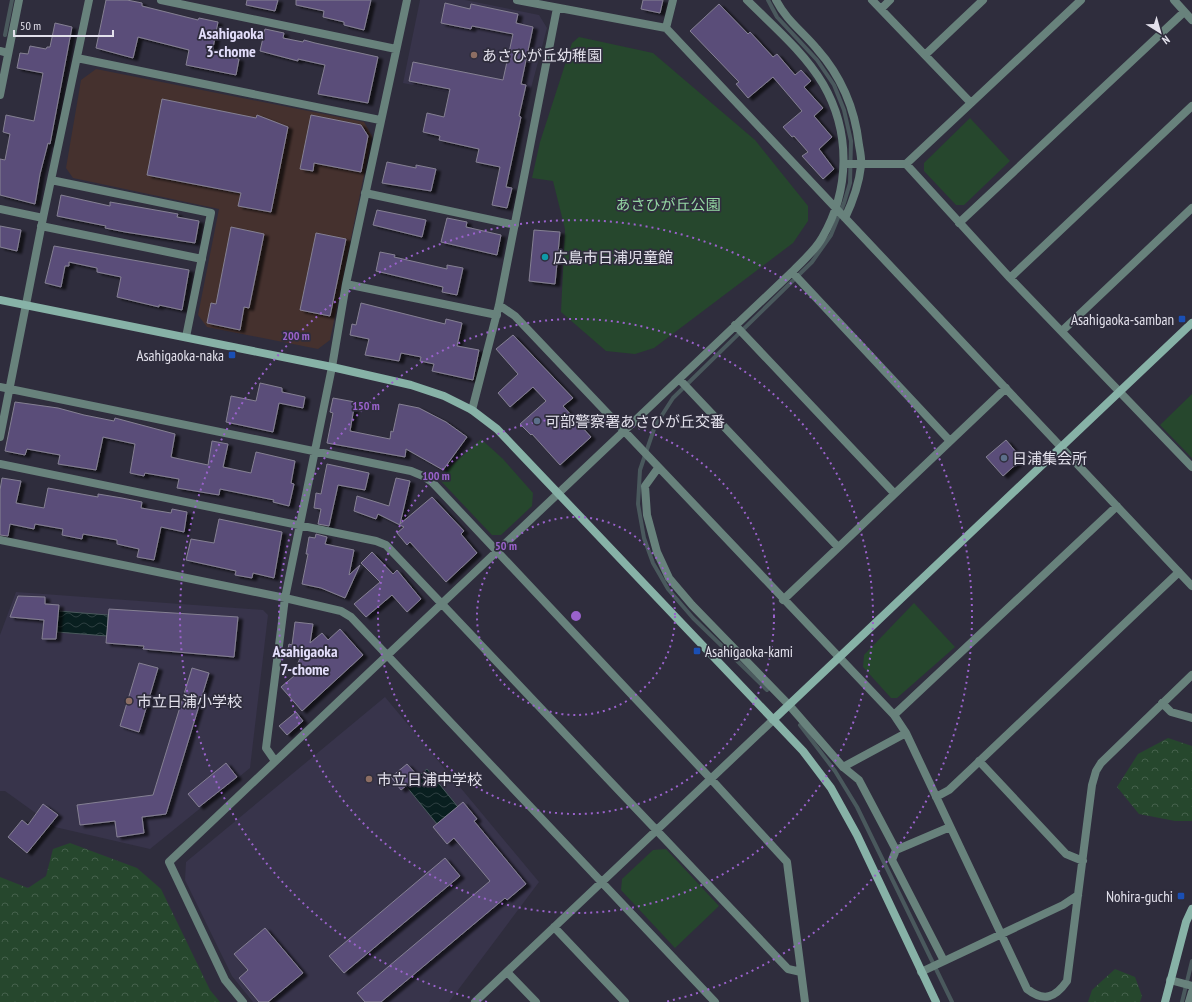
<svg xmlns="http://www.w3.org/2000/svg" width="1192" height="1002" viewBox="0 0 1192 1002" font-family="'PT Sans Narrow','Noto Sans JP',sans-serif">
  <defs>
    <pattern id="forest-crowns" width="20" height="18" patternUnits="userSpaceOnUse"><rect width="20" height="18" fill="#26472d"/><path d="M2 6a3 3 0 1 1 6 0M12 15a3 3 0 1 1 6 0" fill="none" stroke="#45614c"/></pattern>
    <pattern id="water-waves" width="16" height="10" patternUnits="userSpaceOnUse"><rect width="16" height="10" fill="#091f20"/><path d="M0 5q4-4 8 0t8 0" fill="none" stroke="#2d3f41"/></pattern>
    <filter id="shadow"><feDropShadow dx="4.5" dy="2.5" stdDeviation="1" flood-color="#0009"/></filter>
  </defs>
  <rect width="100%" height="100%" fill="#2f2d3d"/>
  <path fill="#45312e" d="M96,69L364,122L372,136L330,340L318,349L207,327L198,315L219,209L73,178L66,168L81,80Z"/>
  <path fill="#38344b" d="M420,0H465L539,15L547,28L526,107L403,83Z
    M16,592L263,610L268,615L250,768L150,849L55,827L5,791H0V635Z
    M385,697L539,882L449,1002H253L232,976L185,880L186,862Z"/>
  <path fill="url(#forest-crowns)" d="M1168,738L1192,746V821H1175L1139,814L1117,787L1138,754Z
    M70,843L137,868L161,889L210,990L220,1002H0V877L28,888L46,876L53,849Z
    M1115,969L1135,977L1142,996L1140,1002H1088L1092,990Z"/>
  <path fill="#26472d" d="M579,37L653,53L755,140L808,206V221L793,243L654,348L635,354L606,351L561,312L565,229L553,181L532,178L540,142L572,43Z
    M970,118L1010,161L964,205H956L924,171V163Z
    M1192,394V458L1160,425Z
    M481,439L503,459L533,493L532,506L501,535H492L438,478Z
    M914,603L955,647L897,698H891L863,667L864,655Z
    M666,849L719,906L675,948L621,890L622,879L653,850Z"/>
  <path fill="url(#water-waves)" stroke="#4a595d" d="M58,611L108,615L107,636L57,632Z
    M427,769L458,807L437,824L406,786Z"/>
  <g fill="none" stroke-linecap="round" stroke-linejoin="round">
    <path stroke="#4a595d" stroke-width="4" d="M5,35L12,0
      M767,690L693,618L668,589L653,563L644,538L638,504L640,470L655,426L673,398L812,262L831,235L844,203L850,183L851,141L844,110L834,85L817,60L777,17L768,0
      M800,725L835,771L857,807L952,1002
      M1182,1002L1192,961"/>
  </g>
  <path fill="#5a4e79" stroke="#858093" filter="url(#shadow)" d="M106,0H127L142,3V6L198,20L199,18L218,22L212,53L239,59L236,75L186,65L189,50L138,37L133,58L96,48Z
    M247,0H278L275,11L246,5Z
    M296,0H371L364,30L344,25V22L323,17L324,11L296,5Z
    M643,0H663L660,13L641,9Z
    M445,3L470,9L471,4L518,14L516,23L533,27L521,84L526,85L519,116L521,117L506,187L512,188L507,208L492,205L500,167L476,162L479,149L439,140L440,136L423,132L427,113L444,117L450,89L409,81L413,62L503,80L513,34L472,26L471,29L441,23Z
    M719,4L748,34L750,32L773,57L777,54L795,75L801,70L811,81L804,87L823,108L814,116L832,137L819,149L834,169L823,179L802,156L808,152L794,136L792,137L783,127L802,111L773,77L748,98L736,84L739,82L690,31Z
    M55,23L72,27L50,144L48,143L40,174L35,204L0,195V159L5,160L10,134L3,132L6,115L34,121L43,73L17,68L20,53L28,54L30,46L46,49L47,47H50Z
    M265,29L284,33L283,38L303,42L304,40L315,43L378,57L368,103L318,94L325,65L298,59V61L260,51Z
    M162,99L256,118L257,115L288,127L271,212L238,206L241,193L147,175Z
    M311,115L361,125L368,136L361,172L314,163L313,171L300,169Z
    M387,162L416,168V165L436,169L431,191L382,183Z
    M61,195L110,206V202L178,214L177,217L199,221L195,243L125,232L105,228L106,226L57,216Z
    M377,210L426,220L422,237L373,225Z
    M447,218L467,222L466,227L501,235L497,255L441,242Z
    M0,226L21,230L17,251L0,247Z
    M231,227L264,234L249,308L244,307L240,330L207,323L211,303L216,304Z
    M534,230L560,232L555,284L529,281Z
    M316,233L346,239L330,316L300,310Z
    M54,246L189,270L182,310L159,305V307L117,297L121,277L97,272V268L69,262V266H65L61,287L45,283Z
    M380,252L395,255L394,257L447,269V265L463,268L457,295L442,292L443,287L376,271Z
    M361,303L445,324L446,319L462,323L457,346L479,350L473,380L432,371L434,364L420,361L421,357L401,353L399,361L365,355L369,339L350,335L352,324L356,325Z
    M513,335L573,398L563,406L591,437L560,465L532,434L531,435L520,424L546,401L533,387L510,407L498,393L518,374L496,349Z
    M260,383L282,388V392L305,397L303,408L279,403L273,432L226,422L231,396L256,401Z
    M333,398L355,402L350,431L390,439L391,431L393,432L399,404L419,408L446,422L467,437L443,470L406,449L405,457L327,443L333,413L330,412Z
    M15,402L58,408L84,415L114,421L115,418L175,434L171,457L175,458L208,465L212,441L228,444L223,467L251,473L256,452L295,461L291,483L294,484L289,506L273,502L274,500L220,489L219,495L177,488L179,479L145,473L144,476L130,473L135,444L103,437L96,470L58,464L60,455L27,449L25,455L5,451Z
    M1006,440L1022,459L1003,476L986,457Z
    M327,464L369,473L365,490L338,485L329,526L318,524L321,509L314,508L316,493L321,494Z
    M2,478L21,481L16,503L44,508L48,488L98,497V494L122,498L142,502L141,508L171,513L172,509L187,512L184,532L161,527L154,560L137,557L139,549L117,544V540L83,534L82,539L62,535L63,529L35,524L34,529L10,524L8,536L0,535V490Z
    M396,478L410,481L400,524L432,497L464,531L461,534L477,553L446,582L410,542L407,545L397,533L404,527L378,514L376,519L354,511L357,496L389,506Z
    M219,519L282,532L274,578L253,573L252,578L235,575L236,571L186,560L191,539L214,543Z
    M316,534L327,537L325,544L354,550L349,575L360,565L345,598L321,588L302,584L308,554H306L309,537L315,538Z
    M372,552L393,574L397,570L421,599L407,612L392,595L366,617L354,604L380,582L361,563Z
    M18,596L45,597V604L59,605L56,639H42L44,620L10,617Z
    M109,609L238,617L234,657L143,649L144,646L106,643Z
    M295,622L313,624L310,643L322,633L328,640L340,629L363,655L302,711L281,687L301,670L296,668L300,658L287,654L289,644L292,645Z
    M139,663L158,668L139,732L120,726Z
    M192,668L209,673L166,814L142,817L144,833L117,837L115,821L80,825L77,805L153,795Z
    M296,712L303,721L287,735L279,726Z
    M226,763L237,777L199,807L188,794Z
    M407,764L418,776L401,790L391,777Z
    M463,802L477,819L474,821L526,884L507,900L505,898L381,1002H365L357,993L490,881L454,838L447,844L433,827Z
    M43,804L58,815L27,853L8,837L22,820L28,825Z
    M445,858L460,876L344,973L329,956Z
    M265,928L303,973L268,1002H259L239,978L248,970L234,954Z"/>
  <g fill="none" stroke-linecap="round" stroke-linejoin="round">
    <path stroke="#68827c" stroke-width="8" d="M161,0L396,49
      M517,0L666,28L1192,586
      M776,0C786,20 803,32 817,49C841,76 855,109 859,145C860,151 862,159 861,166C859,184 853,201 845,218
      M872,0L971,103
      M1174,0L1192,20
      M881,9L890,0
      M666,28L673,0
      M0,51L8,53
      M925,55L983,0
      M77,58L380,120
      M0,95L19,0
      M845,164H906L1081,0
      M906,164L1010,278L1192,467
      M51,180L211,213L186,337
      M365,193L515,225
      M0,209L43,218
      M959,223L1184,12
      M41,226L202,259
      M792,272L950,441
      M1010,278L1192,106
      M346,284L497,315
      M499,305L515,316L894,715L906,733L1027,989C1044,1002 1055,998 1067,981L1092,785L1096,771L1101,763L1192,675
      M735,325L894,493
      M1062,331L1192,208
      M679,379L838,547
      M0,387L411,471L423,476L432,482L710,778L787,862L805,1002
      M472,410L499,305L557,8
      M0,437L43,218L89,0
      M0,464L376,541L386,545L788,969L801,972
      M658,468L645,486L647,515L657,552L669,578L692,605L789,705L843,767L859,780L896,850L892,860L944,961
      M0,540L285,598L341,611L351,617L715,1002
      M783,600L1006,388
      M1162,703L1171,712L1192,718
      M894,715L1117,506
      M275,761L266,748L285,598L332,367L346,284L407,0
      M979,761L1066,854L1083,861
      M843,767L906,733
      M936,797L949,790L1179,572
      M896,850L950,827
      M554,927L625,1002
      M507,972L536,1002
      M921,972L1063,905L1078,895
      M1170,980L1192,986
      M243,1002L225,980L169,862L792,272C801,262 815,251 822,238C850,190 851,132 823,84C804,52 773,26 747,0
      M475,1002L773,720
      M1189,1002L1192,992"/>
    <path stroke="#87b2a7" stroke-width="8" d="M0,300L332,367L411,385L444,396L472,410L497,429L803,751L831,788L857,835L936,1002
      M773,720L1192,323
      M1165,1002L1186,922L1192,909"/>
  </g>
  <g fill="none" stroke="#9a62cc" stroke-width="2" stroke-dasharray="2 4">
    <circle cx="576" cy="616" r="99"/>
    <circle cx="576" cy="616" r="198"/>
    <circle cx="576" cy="616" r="297"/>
    <path d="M487 1002A396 396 0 1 1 665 1002"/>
  </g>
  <g fill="#8d6e63" stroke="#2f2d3d" stroke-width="1.5">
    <circle cx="474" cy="55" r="4"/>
    <circle cx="129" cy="701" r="4"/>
    <circle cx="369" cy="779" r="4"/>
  </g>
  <circle fill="#0f9aa8" stroke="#2f2d3d" stroke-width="1.5" cx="545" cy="257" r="4"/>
  <g fill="#1a4fb4" stroke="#2f2d3d" stroke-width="1.5">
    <rect x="1178" y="315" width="8" height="8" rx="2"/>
    <rect x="228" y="351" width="8" height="8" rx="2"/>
    <rect x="693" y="647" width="8" height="8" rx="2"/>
    <rect x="1177" y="892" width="8" height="8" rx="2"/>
  </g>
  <g fill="#5c6f8a" stroke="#2f2d3d" stroke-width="1.5">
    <circle cx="537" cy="421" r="4"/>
    <circle cx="1004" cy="458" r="4"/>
  </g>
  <g text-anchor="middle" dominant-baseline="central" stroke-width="3.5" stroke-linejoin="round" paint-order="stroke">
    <g font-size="15" fill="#e3e1ec" stroke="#2f2d3d" text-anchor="start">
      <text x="482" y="55">あさひが丘幼稚園</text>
      <text x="553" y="257">広島市日浦児童館</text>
      <text x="1174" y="319" text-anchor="end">Asahigaoka-samban</text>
      <text x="224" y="355" text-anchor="end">Asahigaoka-naka</text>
      <text x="545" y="421">可部警察署あさひが丘交番</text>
      <text x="1012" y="458">日浦集会所</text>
      <text x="705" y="651">Asahigaoka-kami</text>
      <text x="137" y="701">市立日浦小学校</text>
      <text x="377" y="779">市立日浦中学校</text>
      <text x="1173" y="896" text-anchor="end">Nohira-guchi</text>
    </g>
    <g font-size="15" fill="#95d8a3" stroke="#2f2d3d">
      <text x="668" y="204">あさひが丘公園</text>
    </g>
    <g font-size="16" font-weight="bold" fill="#e3defb" stroke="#2f2d3d">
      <text x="231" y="33">Asahigaoka<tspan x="231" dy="18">3-chome</tspan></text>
      <text x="305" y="651">Asahigaoka<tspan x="305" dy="18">7-chome</tspan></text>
    </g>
  </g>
  <circle cx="576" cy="616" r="6" fill="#9a62cc" stroke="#2f2d3d" stroke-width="2"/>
  <g font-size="12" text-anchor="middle" font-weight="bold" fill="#9a62cc" stroke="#2f2d3d" stroke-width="3.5" stroke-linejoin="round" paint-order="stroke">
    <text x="296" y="340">200 m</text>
    <text x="366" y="410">150 m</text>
    <text x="436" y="480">100 m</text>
    <text x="506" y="550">50 m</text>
  </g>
  <g transform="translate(1160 32) rotate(143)" stroke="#2f2d3d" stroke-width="3" paint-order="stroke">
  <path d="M0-3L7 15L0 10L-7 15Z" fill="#e3e1ec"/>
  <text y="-6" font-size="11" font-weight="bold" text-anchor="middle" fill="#e3e1ec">N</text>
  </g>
  <path d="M14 30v6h99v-6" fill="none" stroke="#e3e1ec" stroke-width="2"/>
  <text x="20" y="30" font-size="12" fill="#e3e1ec" stroke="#2f2d3d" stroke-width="3" paint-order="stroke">50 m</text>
</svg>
